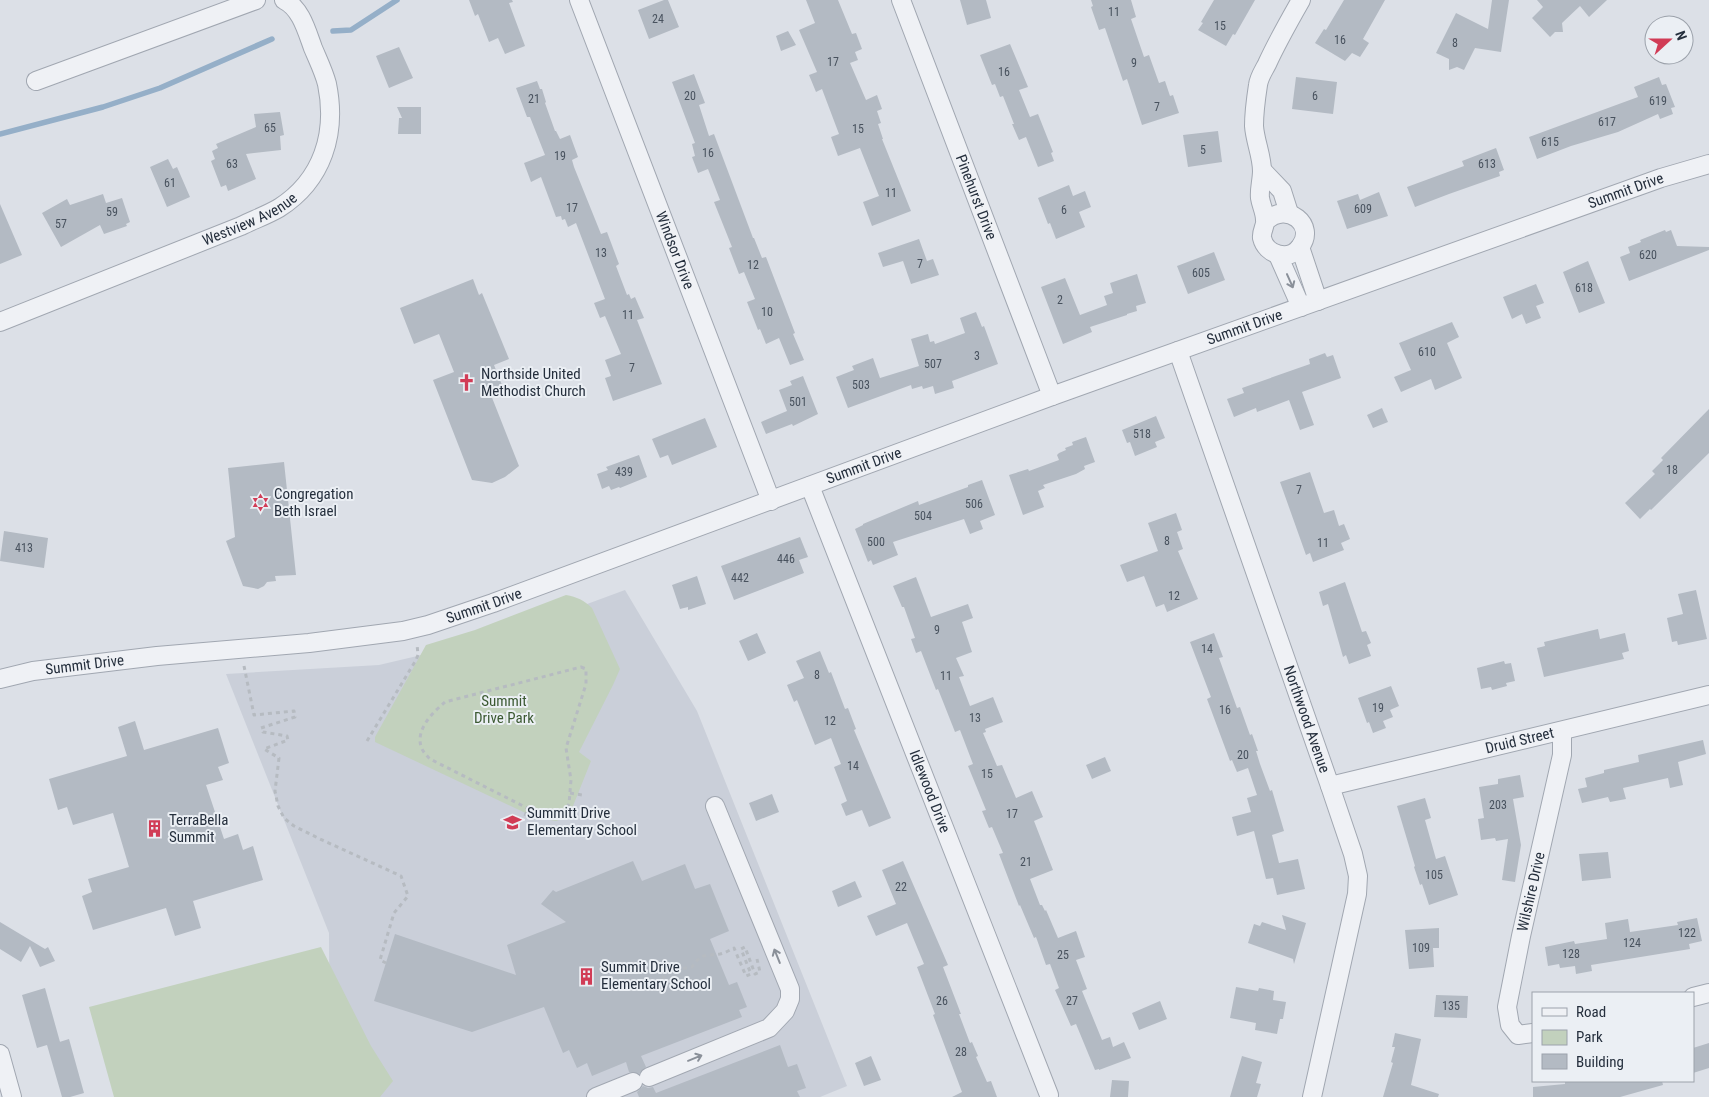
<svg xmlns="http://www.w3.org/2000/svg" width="1709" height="1097" viewBox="0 0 1709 1097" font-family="'Roboto Condensed',sans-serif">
  <rect width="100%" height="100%" fill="#dce0e7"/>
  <path fill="#cacfd9" d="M625,590L697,711L847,1086L820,1097H330L329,933L226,674L379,665L498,637Z"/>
  <path fill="#c2d1bd" d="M566,595C577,597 584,600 592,608L620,669L613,685L579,752L591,761L569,816L556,821L534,817L375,742V737L426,645L475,630Z
    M321,947L371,1046L393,1081L380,1097H114L89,1007Z"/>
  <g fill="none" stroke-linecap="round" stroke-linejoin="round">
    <path stroke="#95afc8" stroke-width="5.5" d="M333,31L351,30L397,0
      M0,134L103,107L160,88L272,39"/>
  </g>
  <path fill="#b3bac3" d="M469,0H512L513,2L509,3L525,46L505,54L498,38L489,42L478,14L475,16Z
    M664,0H668L679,27L649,39L638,10Z
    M806,0H838L852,34L856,33L862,49L855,52L858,60L850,63L866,100L877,95L882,109L877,111L881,123L878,124L883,139H882L911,211L872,226L863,202L879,196L860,148L838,156L831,137L839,134L822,89L816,92L809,75L817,72L799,30L815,23Z
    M960,0H986L991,18L967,25Z
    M1091,0H1131L1136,17L1131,19L1144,57L1149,55L1159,83L1165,81L1170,96L1173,95L1179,113L1142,125L1127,79L1123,81L1105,28L1099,30L1091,7L1093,6Z
    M1214,0H1255L1235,35L1233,34L1226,46L1198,30L1203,23L1201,22Z
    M1344,0H1385L1363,39L1369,43L1360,57L1352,53L1345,61L1315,43L1324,29L1326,30Z
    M1492,0H1509L1501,52L1475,48L1464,70L1457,67L1449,70V59L1436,53L1456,13L1488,29Z
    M1537,0H1607L1589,17L1580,6L1562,23L1563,32H1555L1550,37L1532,18L1543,7Z
    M788,31L796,45L781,51L776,36Z
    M1010,44L1028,87L1019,90L1030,117L1038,114L1053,152L1051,153L1054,161L1038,167L1026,137L1019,140L1012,124H1014L1003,96L1000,97L995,84L992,85L980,55Z
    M399,47L413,78L389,88L376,56Z
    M694,74L705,103L699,105L709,136L714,134L753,238H754L762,258L766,257L795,333L793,334L804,360L790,365L779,338L766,344L760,329L758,330L747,302L755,299L744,272L739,274L729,248L732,247L714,202L720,200L708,169L698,173L692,157L695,156L692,144L695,143L672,82Z
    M1296,77L1337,82L1333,114L1292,109Z
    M1659,77L1662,85L1666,84L1675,107L1671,108L1673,114L1660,119L1658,114L1618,132L1571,146L1537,159L1529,137L1638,97L1634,87Z
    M537,81L540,89H542L546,102L545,103L555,131H556L560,139L570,135L578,157L572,160L574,167L601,234L607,232L619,264L616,266L627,295L629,294L631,299L635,297L644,318L637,320L662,384L613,401L605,378L611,376L605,360L621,354L605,316L600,318L594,303L605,299L576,223L568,227L565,219L562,220L561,216L556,217L541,177L531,182L524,163L545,155L530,117H527L516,88Z
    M397,107H421V134H398L399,118H402Z
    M280,112L284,135L280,136L281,150L246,154L256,179L228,191L226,185L221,187L211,161L215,159L212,151L218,148L216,144L256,127L254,114Z
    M1218,131L1222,162L1188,167L1183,135Z
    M1496,148L1504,170L1499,172L1500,176L1449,194L1415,207L1407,187L1464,166L1462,161Z
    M168,159L173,169L177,167L190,197L167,207L150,167Z
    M1069,185L1073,196L1085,191L1091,207L1079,212L1085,227L1056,239L1050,223L1048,224L1038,198Z
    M1379,192L1388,216L1347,229L1337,201L1358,194L1360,200Z
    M103,194L106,203L122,198L130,222L126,224L127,226L104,234L100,225L61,247L42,213L67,199L70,205Z
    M0,204L22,255L0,264Z
    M1665,230L1666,232L1671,230L1677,246L1709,247V250L1629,281L1620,257L1630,253L1628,247L1641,242L1640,240Z
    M919,239L927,261L933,259L939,275L911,284L903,261L883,267L878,253Z
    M1214,252L1225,280L1188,294L1177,266Z
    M1588,261L1605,303L1579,313L1563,272Z
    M1137,274L1146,303L1136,306L1137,311L1127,314V315L1090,327L1092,332L1063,344L1041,287L1065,278L1080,315L1107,305L1104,296L1113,293L1110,283Z
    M473,279L479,295L482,293L509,359L494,365L502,385L489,390L519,466L505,477L492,483L472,480L433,380L454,372L439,334L414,344L400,308Z
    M1536,284L1544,303L1536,306L1541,318L1526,324L1522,314L1512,319L1503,297Z
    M976,312L982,327L984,326L998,364L952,381L954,388L935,394L933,386L923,389L922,386L912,389L911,385L848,408L836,377L854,370L852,366L873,358L880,378L919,366L911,339L928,334L930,342L934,341L935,344L965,333L960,318Z
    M1452,322L1459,337L1447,343L1462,378L1435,390L1431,379L1401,392L1394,377L1411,370L1399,343Z
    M1325,353L1327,357L1333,355L1341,378L1302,392L1314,425L1300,430L1289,400L1257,412L1256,408L1234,417L1227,399L1244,393L1242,388L1310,364L1309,359Z
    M803,376L818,414L793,426L792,424L766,434L761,422L787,411L779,390L792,385L790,381Z
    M1382,408L1388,422L1373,428L1367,415Z
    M1709,409V453L1651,510L1650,509L1640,519L1625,503L1655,474L1652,471L1663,460L1661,458Z
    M1156,416L1165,438L1155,442L1157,447L1135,456L1130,442L1127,443L1122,430Z
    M705,418L717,447L672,465L668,455L660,458L652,439Z
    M1086,437L1095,462L1084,466L1085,469L1076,474L1043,485L1045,488L1038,491L1044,507L1023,515L1009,475L1028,469L1029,471L1059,460L1057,455L1059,453L1066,450L1065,448L1073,445L1072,442Z
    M639,455L647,477L620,488L619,487L611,490L609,486L602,489L597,474L608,470L606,467Z
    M284,462L296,575L275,576L276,581L267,582L264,586L258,589L243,586L226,541L235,537L228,468Z
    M1310,472L1324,513L1334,510L1339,526L1344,524L1350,539L1341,543L1344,550L1313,562L1310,553L1306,555L1280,482Z
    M982,480L995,515L980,521L983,529L970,534L964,519L893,542L898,555L873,565L871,560L868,562L855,529L863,525V524L918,501L919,505L968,487V485Z
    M1176,513L1182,530L1177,532L1183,549L1178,551L1198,599L1167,612L1164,604L1156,607L1144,576L1127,582L1120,565L1158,551L1148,523Z
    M4,531L48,538L44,568L0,561Z
    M800,537L808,557L799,560L804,573L734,600L721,566Z
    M697,576L706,604L688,610V607L680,609L672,585Z
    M916,577L931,617L968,604L973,618L962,622L972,652L956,658L964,676L959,677L970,706L993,697L1003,722L985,729L986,732L983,733L997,766L1002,765L1016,798L1032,791L1043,817L1034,821L1053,870L1030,879L1040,905H1042L1045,911L1046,910L1058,938L1076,931L1085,957L1076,960L1087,989L1082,991L1102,1040L1110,1037L1113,1047L1124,1042L1131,1058L1099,1070V1069L1095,1070L1076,1024L1071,1026L1055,990L1059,988L1050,964L1046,965L1036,937L1034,938L1020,905L1019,906L999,854L1003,853L992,827L989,828L982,811L986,810L968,766L973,764L960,730L955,732L938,689L936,690L921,651L916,653L911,639L915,638L904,607H902L893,586Z
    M1345,582L1362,632L1366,631L1371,643L1367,645L1371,656L1349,664L1346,655L1343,657L1328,604L1323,606L1319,592Z
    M1696,590L1707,639L1678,645L1677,641L1672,642L1667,618L1683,614L1678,594Z
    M1598,629L1600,639L1625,633L1629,651L1622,653L1624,659L1544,677L1537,648L1545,646L1544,642Z
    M757,633L766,653L748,661L739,641Z
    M1214,633L1223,657L1219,658L1237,708L1240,707L1250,735L1252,734L1258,751H1256L1260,764L1270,791L1272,790L1284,831L1272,835L1279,863L1298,859L1305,889L1277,895L1273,878L1266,879L1254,831L1237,836L1232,817L1251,812L1247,798L1257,795L1248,768L1237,772L1232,760L1230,761L1207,699L1211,697L1190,642Z
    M820,651L829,673L831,672L845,709L848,708L856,729L854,730L891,818L869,827L862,810L846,816L841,804L847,801L834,767L841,764L831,738L815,745L797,700L794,702L787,685L804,678L796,661Z
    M1504,661L1505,664L1511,663L1515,681L1506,683L1507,686L1492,690L1491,687L1481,689L1477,668Z
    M1391,686L1399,706L1390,710L1393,717L1383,721L1386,728L1373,733L1369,722L1367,723L1358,698Z
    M135,721L144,750L218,728L229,763L218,767L223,780L206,785L224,839L238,834L243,850L253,846L263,880L193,901L201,928L175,936L166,908L93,930L82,896L92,892L88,879L129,867L113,813L73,825L67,807L58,810L49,779L127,756L118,727Z
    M1703,740L1706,754L1678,762L1683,785L1670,788L1668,778L1623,788L1626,799L1610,802L1608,797L1582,803L1578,789L1587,787L1585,778L1604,773V770L1639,762L1638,755Z
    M1105,757L1111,771L1092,779L1086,765Z
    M1520,775L1524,797L1513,799L1521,845L1515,882L1502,880L1508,839L1496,841L1495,838L1481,840L1478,819L1484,818L1479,787L1498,784V779Z
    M772,794L779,812L756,821L749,803Z
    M1425,798L1431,818L1425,820L1436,859L1445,856L1458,895L1429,905L1422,884L1420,885L1414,867L1415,866L1397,806Z
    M1608,852L1611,878L1582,881L1579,854Z
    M633,861L642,881L685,864L695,889L710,884L729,931L710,939L729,985L737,982L747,1007L739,1010L742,1017L641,1056L646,1067L639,1074L629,1072L626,1062L592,1076L587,1063L577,1068L569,1050L563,1053L544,1007L472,1032L374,1001L395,934L516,975L507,945L566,922L541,904L553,890L556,892Z
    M903,861L948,965L943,967L961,1014H959L970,1043L972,1042L978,1056L976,1057L987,1082L991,1081L997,1097H952L962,1092L933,1015L935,1014L917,967L924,964L907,923L876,936L867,916L896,904L882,870Z
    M855,881L862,897L838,907L832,891Z
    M1282,915L1306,923L1294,964L1293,959L1248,943L1254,924L1260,926L1262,922L1286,930Z
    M1697,918L1702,941L1689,944L1690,949L1591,965L1592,971L1576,974L1575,966L1560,968L1559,964L1548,966L1545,947L1574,941L1575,944L1607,939L1605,923L1628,919L1630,932L1678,925L1677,922Z
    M0,922L45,949L48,947L55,961L40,967L30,946L21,962L0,949Z
    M1439,928V948H1433L1434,967L1409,969L1405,930Z
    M1236,987L1258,991L1259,988L1274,991L1273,1000L1286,1002L1283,1019H1280L1277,1034L1255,1030L1256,1023L1230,1018Z
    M45,988L60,1042L53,1044L69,1039L84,1093L70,1097H62L47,1045L37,1048L22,995Z
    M1436,995L1468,996L1467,1018L1434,1017Z
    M1160,1001L1167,1019L1139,1030L1132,1013Z
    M1395,1033L1421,1039L1411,1085L1439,1094L1438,1097H1383L1393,1063L1391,1062L1395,1047H1392Z
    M1709,1043V1068L1693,1073V1048Z
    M780,1045L788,1067L797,1064L806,1088L797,1091L800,1097H639L637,1092L643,1086L648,1088L653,1087L656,1093Z
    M871,1056L881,1080L864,1086L855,1063Z
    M1242,1056L1262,1062L1256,1083L1261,1084L1257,1097H1230Z
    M1112,1080L1129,1081L1128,1097H1110Z
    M1565,1081H1662L1663,1085L1620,1097H1533V1087L1565,1084Z"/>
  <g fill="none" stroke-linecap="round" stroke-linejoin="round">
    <defs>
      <g id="minor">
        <path id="s1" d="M579,0L771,501"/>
        <path id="s2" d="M901,0L1052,396"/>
        <path d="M36,81L256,0"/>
        <path d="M1262,170L1282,191L1289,213"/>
        <path d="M1266,221C1287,201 1317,225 1300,247C1289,262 1266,255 1262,238C1261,231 1266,226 1265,220C1265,212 1261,205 1260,198C1259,189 1262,180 1262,171C1262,156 1255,141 1254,126C1254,113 1256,98 1258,85C1259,77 1264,70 1267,64C1277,42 1289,21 1301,0"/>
        <path d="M1300,247L1318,301"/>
        <path d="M1278,255L1301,307"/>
        <path id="s3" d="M0,322L241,226C253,220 267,215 279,208C323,180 337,133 327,84C324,72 318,60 313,48C307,32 301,8 284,0"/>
        <path id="s4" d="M1178,351L1330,786L1353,854L1358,876L1357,894L1312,1097"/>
        <path id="s5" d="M810,486L1049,1095"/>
        <path id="s6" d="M0,679L33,671L157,656L309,643L403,631L428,625L493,603L1052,396L1661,178L1709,164"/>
        <path id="s7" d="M1330,786L1709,695"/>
        <path d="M1693,997L1709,993"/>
        <path id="s8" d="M1533,1033L1518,1035L1510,1025L1507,1007L1521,936L1562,755V731"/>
        <path d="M0,1054L12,1097"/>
        <path d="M649,1077L769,1028L785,1011L790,999V989L715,806"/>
        <path d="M596,1097L633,1082"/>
      </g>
    </defs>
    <use href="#minor" stroke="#a1a7b1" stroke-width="20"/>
    <path stroke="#b6bbc1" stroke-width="3" stroke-dasharray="4 4" stroke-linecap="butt" d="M244,666L254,715L294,711L295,717L261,728L263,732L287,736L288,740L264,749L279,758L275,791L278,806L284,818L294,826L320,839L401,876L408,896L394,913L380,960L386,963
      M581,667L586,669V684L566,748L571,780L569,804L564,813L555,818L543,816L430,759C427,756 424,753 422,749C414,731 432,713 445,702Z
      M367,741L416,660L418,655L417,644
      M570,793L582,795
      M525,816L528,808
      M626,988L632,987L640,990L653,986L673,970L692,967C702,953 704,956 720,954C725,953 730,950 734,948L746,976L751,974L741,949L745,947L755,974L760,972L757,959"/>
    <use href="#minor" stroke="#eff1f5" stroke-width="18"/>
  </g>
  <defs><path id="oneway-shaft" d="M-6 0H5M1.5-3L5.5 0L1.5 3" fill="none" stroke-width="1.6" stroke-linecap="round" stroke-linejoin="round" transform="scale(1.25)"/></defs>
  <g stroke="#8a9099">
    <use href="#oneway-shaft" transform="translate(1290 281) rotate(66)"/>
    <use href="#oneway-shaft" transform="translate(777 956) rotate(-112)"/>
    <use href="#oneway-shaft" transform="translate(695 1058) rotate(-22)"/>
  </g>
  <defs>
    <symbol id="church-bare" viewBox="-9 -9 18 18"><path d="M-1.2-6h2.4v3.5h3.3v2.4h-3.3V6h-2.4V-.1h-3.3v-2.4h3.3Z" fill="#d13c56" stroke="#ebeff4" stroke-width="2.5" paint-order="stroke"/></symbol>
    <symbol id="synagogue-bare" viewBox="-9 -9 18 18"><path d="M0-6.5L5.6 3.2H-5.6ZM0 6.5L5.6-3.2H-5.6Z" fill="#d13c56" stroke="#ebeff4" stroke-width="2.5" paint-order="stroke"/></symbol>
    <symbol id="school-bare" viewBox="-9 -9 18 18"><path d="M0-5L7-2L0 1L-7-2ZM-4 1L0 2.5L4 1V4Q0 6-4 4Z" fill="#d13c56" stroke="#ebeff4" stroke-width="2.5" paint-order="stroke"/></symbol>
    <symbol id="building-bare" viewBox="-9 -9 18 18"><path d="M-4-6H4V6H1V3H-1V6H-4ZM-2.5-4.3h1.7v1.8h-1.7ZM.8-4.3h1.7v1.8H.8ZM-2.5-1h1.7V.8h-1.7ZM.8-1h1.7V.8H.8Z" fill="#d13c56" stroke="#ebeff4" stroke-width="2.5" paint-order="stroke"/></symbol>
  </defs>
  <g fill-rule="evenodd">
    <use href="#church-bare" x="454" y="370" width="25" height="25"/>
    <use href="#synagogue-bare" x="248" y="490" width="25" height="25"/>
    <use href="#school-bare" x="500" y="810" width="25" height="25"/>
    <use href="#building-bare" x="142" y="816" width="25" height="25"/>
    <use href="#building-bare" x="574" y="964" width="25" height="25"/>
  </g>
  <g text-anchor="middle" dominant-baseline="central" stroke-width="4" stroke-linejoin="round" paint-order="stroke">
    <g font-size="12" fill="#48525e">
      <text x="1114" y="12">11</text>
      <text x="658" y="19">24</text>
      <text x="1220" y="26">15</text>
      <text x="1340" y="40">16</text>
      <text x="1455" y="43">8</text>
      <text x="833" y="62">17</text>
      <text x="1134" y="63">9</text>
      <text x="1004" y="72">16</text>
      <text x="690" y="96">20</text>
      <text x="1315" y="96">6</text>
      <text x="534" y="99">21</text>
      <text x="1658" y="101">619</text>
      <text x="1157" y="107">7</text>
      <text x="1607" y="122">617</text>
      <text x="270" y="128">65</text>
      <text x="858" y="129">15</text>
      <text x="1550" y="142">615</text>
      <text x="1203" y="150">5</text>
      <text x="708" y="153">16</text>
      <text x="560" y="156">19</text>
      <text x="232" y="164">63</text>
      <text x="1487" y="164">613</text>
      <text x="170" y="183">61</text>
      <text x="891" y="193">11</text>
      <text x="572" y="208">17</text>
      <text x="1363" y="209">609</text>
      <text x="1064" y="210">6</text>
      <text x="112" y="212">59</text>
      <text x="61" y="224">57</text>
      <text x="601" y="253">13</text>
      <text x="1648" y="255">620</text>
      <text x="920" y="264">7</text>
      <text x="753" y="265">12</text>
      <text x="1201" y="273">605</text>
      <text x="1584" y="288">618</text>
      <text x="1060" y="300">2</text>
      <text x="767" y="312">10</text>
      <text x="628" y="315">11</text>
      <text x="1427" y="352">610</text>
      <text x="977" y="356">3</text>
      <text x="933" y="364">507</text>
      <text x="632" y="368">7</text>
      <text x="861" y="385">503</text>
      <text x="798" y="402">501</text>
      <text x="1142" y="434">518</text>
      <text x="1672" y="470">18</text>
      <text x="624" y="472">439</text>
      <text x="1299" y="490">7</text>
      <text x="974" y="504">506</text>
      <text x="923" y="516">504</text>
      <text x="1167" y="541">8</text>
      <text x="876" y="542">500</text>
      <text x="1323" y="543">11</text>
      <text x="24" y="548">413</text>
      <text x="786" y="559">446</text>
      <text x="740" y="578">442</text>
      <text x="1174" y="596">12</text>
      <text x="937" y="630">9</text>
      <text x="1207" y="649">14</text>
      <text x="817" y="675">8</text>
      <text x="946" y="676">11</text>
      <text x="1378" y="708">19</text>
      <text x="1225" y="710">16</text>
      <text x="975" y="718">13</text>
      <text x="830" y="721">12</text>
      <text x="1243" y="755">20</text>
      <text x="853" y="766">14</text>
      <text x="987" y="774">15</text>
      <text x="1498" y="805">203</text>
      <text x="1012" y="814">17</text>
      <text x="1026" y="862">21</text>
      <text x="1434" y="875">105</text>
      <text x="901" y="887">22</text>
      <text x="1687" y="933">122</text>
      <text x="1632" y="943">124</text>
      <text x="1421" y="948">109</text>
      <text x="1571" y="954">128</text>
      <text x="1063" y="955">25</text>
      <text x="942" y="1001">26</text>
      <text x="1072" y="1001">27</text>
      <text x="1451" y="1006">135</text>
      <text x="961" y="1052">28</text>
    </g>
    <g font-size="15" fill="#252f3d" stroke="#ebeff4">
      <text stroke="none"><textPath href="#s6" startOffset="1706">Summit Drive</textPath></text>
      <text stroke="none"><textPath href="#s2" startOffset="211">Pinehurst Drive</textPath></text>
      <text stroke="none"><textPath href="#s3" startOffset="270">Westview Avenue</textPath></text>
      <text stroke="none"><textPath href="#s1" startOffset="268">Windsor Drive</textPath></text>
      <text stroke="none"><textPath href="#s6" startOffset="1301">Summit Drive</textPath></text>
      <text stroke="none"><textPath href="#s6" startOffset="896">Summit Drive</textPath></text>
      <text stroke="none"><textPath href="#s6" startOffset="491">Summit Drive</textPath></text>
      <text stroke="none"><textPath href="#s6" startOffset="86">Summit Drive</textPath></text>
      <text stroke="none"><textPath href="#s4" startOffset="390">Northwood Avenue</textPath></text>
      <text stroke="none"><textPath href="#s7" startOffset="195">Druid Street</textPath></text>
      <text stroke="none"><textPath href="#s5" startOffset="328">Idlewood Drive</textPath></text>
      <text stroke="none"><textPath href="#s8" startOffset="164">Wilshire Drive</textPath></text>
    </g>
    <g font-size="15" fill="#252f3d" stroke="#ebeff4" text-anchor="start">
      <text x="481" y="374">Northside United<tspan x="481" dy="17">Methodist Church</tspan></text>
      <text x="274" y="494">Congregation<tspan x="274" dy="17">Beth Israel</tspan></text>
      <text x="527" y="813">Summitt Drive<tspan x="527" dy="17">Elementary School</tspan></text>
      <text x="169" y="820">TerraBella<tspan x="169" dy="17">Summit</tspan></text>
      <text x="601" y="967">Summit Drive<tspan x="601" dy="17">Elementary School</tspan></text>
    </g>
    <g font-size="15" fill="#3b5932" stroke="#ebeff4">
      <text x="504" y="701">Summit<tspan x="504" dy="17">Drive Park</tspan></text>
    </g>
  </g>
  <rect x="1532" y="992" width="162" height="90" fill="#ebeff4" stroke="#9ca2ab"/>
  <rect x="1542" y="1008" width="25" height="8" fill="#eff1f5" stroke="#9ca2ab"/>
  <text x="1576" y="1017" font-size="15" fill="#252f3d">Road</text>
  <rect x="1542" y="1030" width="25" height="15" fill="#c2d1bd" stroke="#9ca2ab"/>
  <text x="1576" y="1042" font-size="15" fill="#252f3d">Park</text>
  <rect x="1542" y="1054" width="25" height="15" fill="#b3bac3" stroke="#9ca2ab"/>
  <text x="1576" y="1067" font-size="15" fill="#252f3d">Building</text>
  <g transform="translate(1669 40) rotate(69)"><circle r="24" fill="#ebeff4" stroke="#9ca2ab"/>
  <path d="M0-4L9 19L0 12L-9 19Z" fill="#d13c56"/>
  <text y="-8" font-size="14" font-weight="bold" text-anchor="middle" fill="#252f3d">N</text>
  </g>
</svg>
